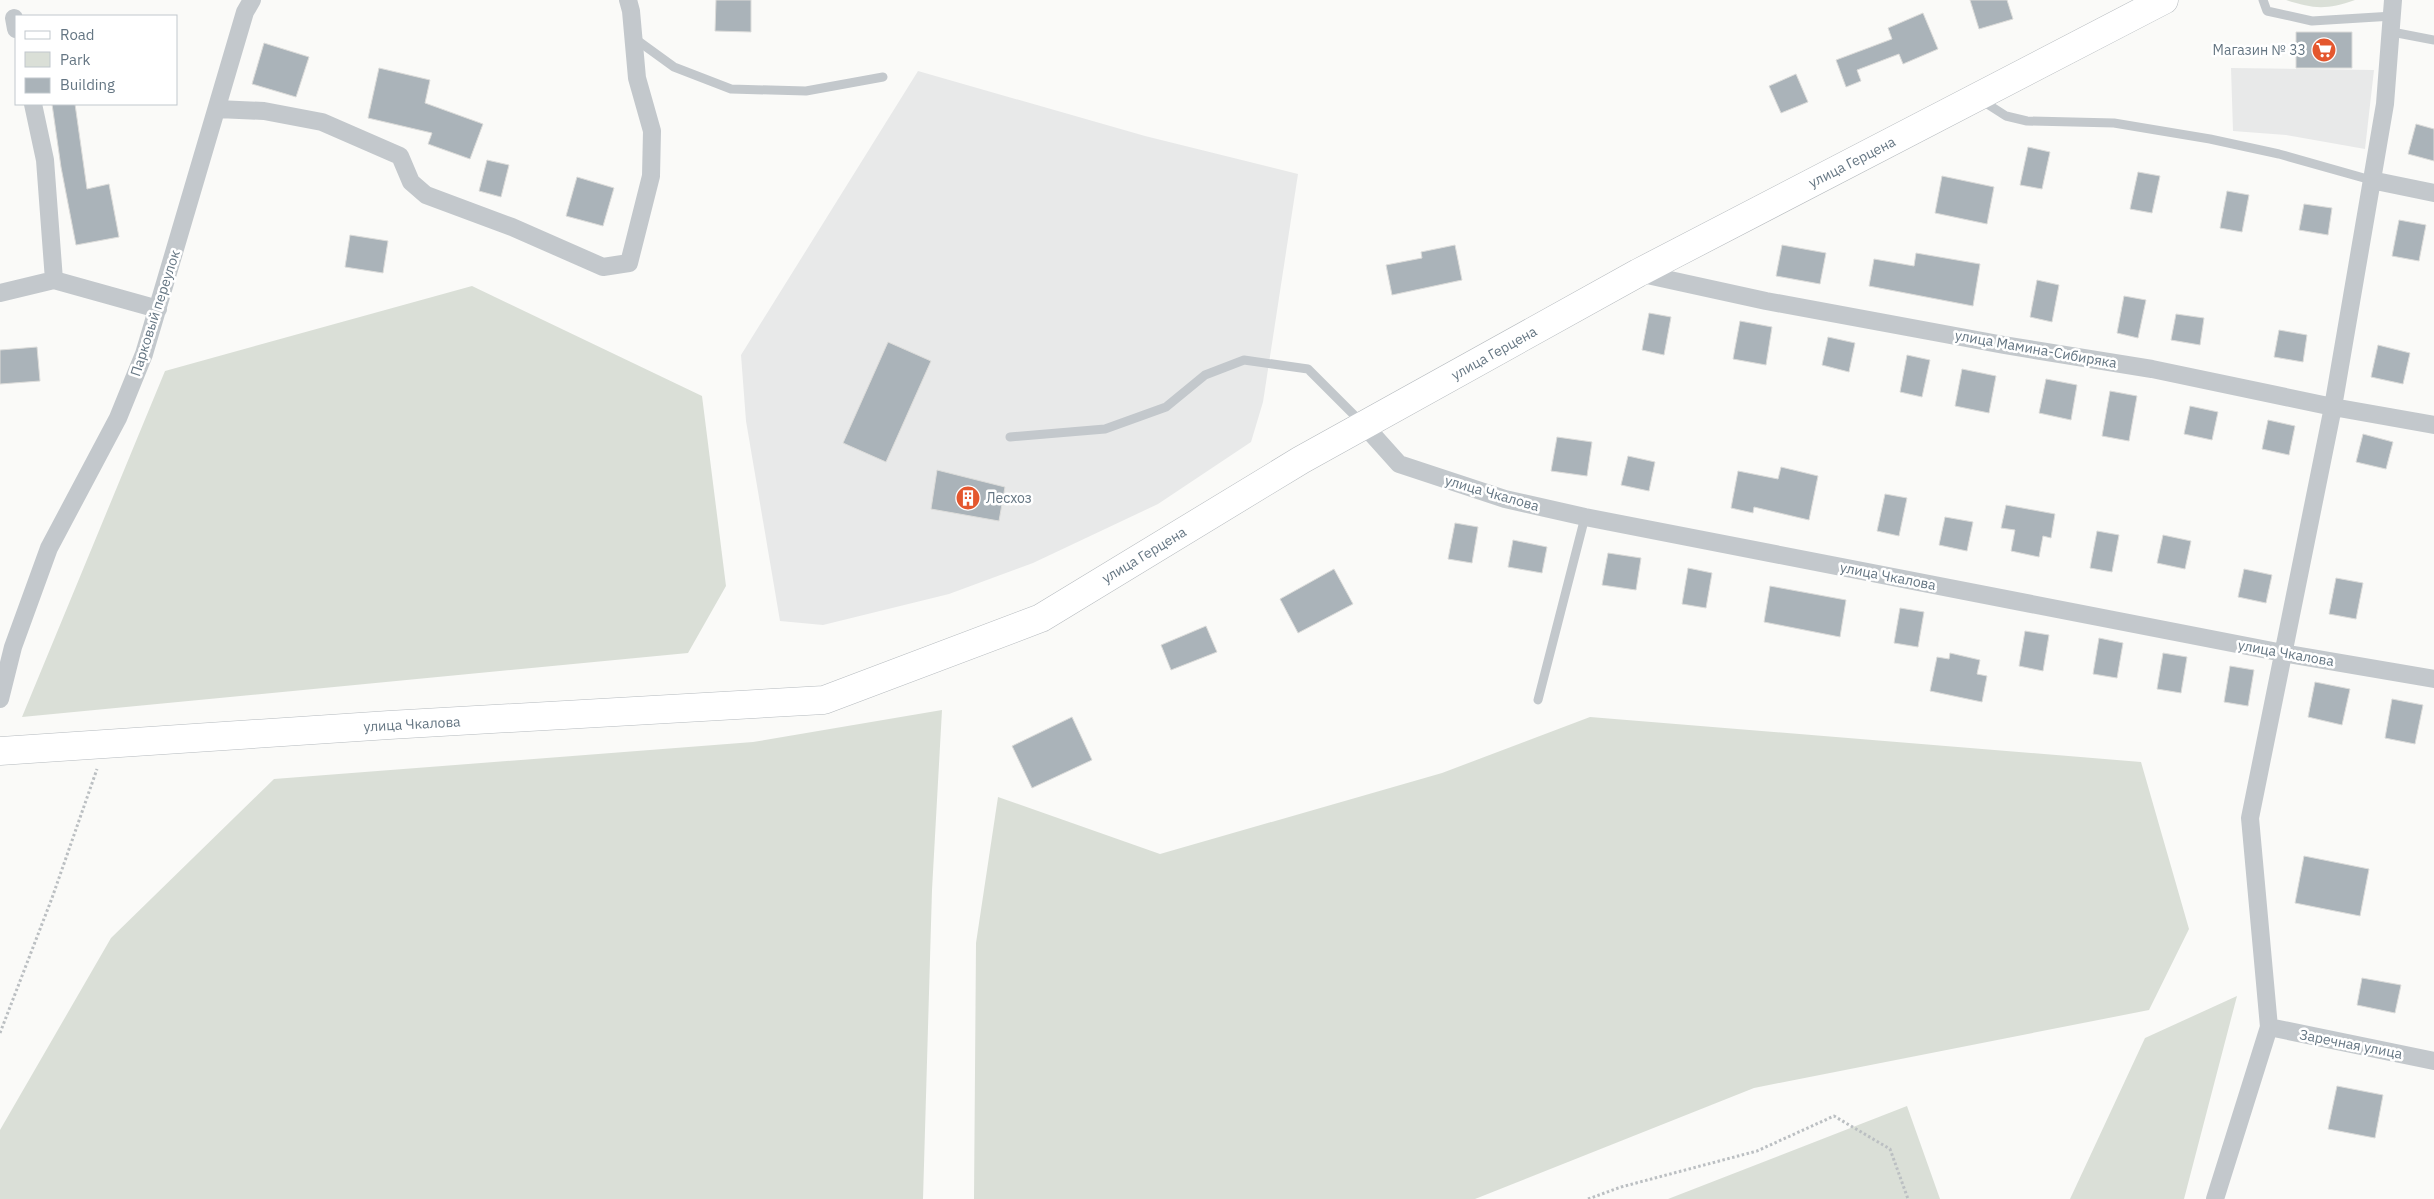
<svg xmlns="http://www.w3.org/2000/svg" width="2434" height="1199" viewBox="0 0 2434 1199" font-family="'IBM Plex Sans',sans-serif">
  <rect width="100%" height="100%" fill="#fafaf8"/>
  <path fill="#e8e9e9" d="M2231,68L2374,70L2365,149L2286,135L2233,131Z
    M918,71L1145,136L1298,174L1263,402L1251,442L1158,504L1033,563L949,594L823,625L780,621L746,421L741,355Z"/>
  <path fill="#dadfd7" d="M2286,0H2355C2326,10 2314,9 2286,0Z
    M472,286L702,396L726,586L688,653L22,717L165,371Z
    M942,710L932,890L923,1199H0V1130L111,938L274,779L753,742Z
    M1590,717L2141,762L2189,929L2149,1010L1754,1088L1475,1199H974L976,943L998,797L1160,854L1442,773Z
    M2237,996L2184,1199H2070L2145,1038Z
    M1907,1106L1940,1199H1668Z"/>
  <path fill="#aab3b9" stroke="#dcdcda" d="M716,0H751V32L715,31Z
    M1970,0H2007L2013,19L1979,29Z
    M1923,13L1938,49L1903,64L1899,54L1857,70L1861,81L1846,87L1836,60L1892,39L1888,28Z
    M2296,32H2352V68H2296Z
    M264,43L309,57L296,97L252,84Z
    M379,68L430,80L425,103L483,124L470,159L428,144L432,133L368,118Z
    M1796,74L1808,102L1781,113L1769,86Z
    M52,104H75L87,189L109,184L119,237L76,245L61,167Z
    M2416,124L2434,129V161L2408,154Z
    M2028,147L2050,152L2042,189L2020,185Z
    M487,160L509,165L501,197L479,191Z
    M2138,172L2160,176L2152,213L2130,209Z
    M1942,176L1994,187L1987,224L1935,213Z
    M577,177L614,188L603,226L566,216Z
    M2227,191L2249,195L2242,232L2220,228Z
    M2304,204L2332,208L2328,235L2299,230Z
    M2399,220L2426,225L2419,261L2392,256Z
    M350,235L388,241L383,273L345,267Z
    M1455,245L1462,280L1392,295L1386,265L1422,258L1421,252Z
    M1782,245L1826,253L1820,284L1776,276Z
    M1916,253L1980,264L1973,306L1869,286L1874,259L1914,266Z
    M2037,280L2059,285L2052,322L2030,317Z
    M2124,296L2146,300L2138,338L2117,333Z
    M1649,313L1671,317L1664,355L1642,350Z
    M2176,314L2204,318L2200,345L2171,340Z
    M1740,321L1772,327L1766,365L1733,359Z
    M2279,330L2307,335L2303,362L2274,357Z
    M1828,337L1855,343L1849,372L1822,365Z
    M888,342L931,361L886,462L843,443Z
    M2378,345L2410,353L2403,384L2371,377Z
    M37,347L40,381L0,384V350Z
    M1907,355L1930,360L1922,397L1900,392Z
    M1962,369L1996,376L1989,413L1955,406Z
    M2046,379L2077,385L2071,420L2039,413Z
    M2110,391L2137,396L2129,441L2102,436Z
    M2190,406L2218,412L2212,440L2184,434Z
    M2268,420L2295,426L2289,455L2262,449Z
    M2363,434L2393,442L2386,469L2356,462Z
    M1557,437L1592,442L1587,476L1551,471Z
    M1628,456L1655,462L1649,491L1621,485Z
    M1781,467L1818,476L1809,520L1754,507L1753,513L1731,508L1738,471L1778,479Z
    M937,470L1005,487L999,521L931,509Z
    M1885,494L1907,498L1899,536L1877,531Z
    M2006,505L2055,514L2051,538L2043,536L2039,557L2011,551L2015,530L2001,528Z
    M1945,517L1973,522L1967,551L1939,545Z
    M1455,523L1478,527L1472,563L1448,559Z
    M2097,531L2119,535L2112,572L2090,568Z
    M2163,535L2191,541L2185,569L2157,563Z
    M1513,540L1547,547L1542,573L1508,567Z
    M1608,553L1641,558L1636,590L1602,585Z
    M1688,568L1712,573L1706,608L1682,604Z
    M1334,569L1353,604L1298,633L1280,599Z
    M2244,569L2272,575L2266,603L2238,597Z
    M2336,578L2363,583L2356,619L2329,614Z
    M1770,586L1846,600L1840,637L1764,622Z
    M1900,608L1924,612L1918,647L1894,643Z
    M1206,626L1217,652L1171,670L1161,645Z
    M2025,631L2049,635L2043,671L2019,666Z
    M2099,638L2123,643L2117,678L2093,674Z
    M1950,653L1980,660L1977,674L1987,676L1982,702L1930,691L1937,657L1949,659Z
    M2163,653L2187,657L2181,693L2157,689Z
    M2230,666L2254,670L2248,706L2224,702Z
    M2315,682L2350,689L2342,725L2308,717Z
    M2392,699L2423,705L2415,744L2385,738Z
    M1072,717L1092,760L1032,788L1012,746Z
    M2304,856L2369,869L2360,916L2295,903Z
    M2362,978L2401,985L2395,1013L2357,1005Z
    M2337,1086L2383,1095L2375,1138L2328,1129Z"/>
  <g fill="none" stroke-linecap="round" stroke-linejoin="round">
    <defs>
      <path id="primary" d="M0,751L389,725L824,700L1041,618L1301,460L1638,273L2164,0"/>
    </defs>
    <use href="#primary" stroke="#b5babe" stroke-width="29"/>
    <path stroke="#bbbfc2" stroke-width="3" stroke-dasharray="2.5 2.5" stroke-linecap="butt" d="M0,1033L52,898L97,769
      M1588,1199L1621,1187L1757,1151L1834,1116L1890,1149L1908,1199"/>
    <path stroke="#c3c8cc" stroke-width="9" d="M2263,0L2267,11L2312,21L2393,16
      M2392,32L2434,40
      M634,38L674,67L731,89L806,91L883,77
      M1981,100L2006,116L2027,121L2114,123L2210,139L2279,154L2371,180
      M1010,437L1105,429L1166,407L1205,375L1244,360L1308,369L1362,423
      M1538,700L1585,517"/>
    <path stroke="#c3c8cc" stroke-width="18" d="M14,18L16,29
      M33,104L45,160L54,280
      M217,109L264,111L322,122L400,156L411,182L426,195L512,227L603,267L629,263L651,176L652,131L637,78L631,11L628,0
      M2371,180L2434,193
      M1638,273L1766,301L2004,345L2152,369L2333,407L2434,425
      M0,293L54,280L158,309
      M1364,425L1399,464L1505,499L1585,517L2283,653L2434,679
      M0,699L13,647L49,548L118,418L144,354L245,12L252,0
      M2269,1027L2434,1061
      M2215,1199L2269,1027L2250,818L2333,407L2385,104L2393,0"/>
    <use href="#primary" stroke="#fff" stroke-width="28"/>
  </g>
  <defs>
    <symbol id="supermarket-disc" viewBox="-11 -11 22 22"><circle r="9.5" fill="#e4572e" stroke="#fff"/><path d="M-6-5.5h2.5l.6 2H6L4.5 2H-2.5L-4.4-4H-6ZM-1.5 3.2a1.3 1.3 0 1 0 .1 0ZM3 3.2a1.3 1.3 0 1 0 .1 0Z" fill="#fff"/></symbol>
    <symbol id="building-disc" viewBox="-11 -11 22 22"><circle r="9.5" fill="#e4572e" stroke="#fff"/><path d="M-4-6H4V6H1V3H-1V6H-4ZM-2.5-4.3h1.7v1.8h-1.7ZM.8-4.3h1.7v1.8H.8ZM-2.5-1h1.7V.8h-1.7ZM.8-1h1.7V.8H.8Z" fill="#fff"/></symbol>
  </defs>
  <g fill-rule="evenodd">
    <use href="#supermarket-disc" x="2310" y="36" width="28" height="28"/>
    <use href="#building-disc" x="954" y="484" width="28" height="28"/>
  </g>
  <g text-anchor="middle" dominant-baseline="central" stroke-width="5" stroke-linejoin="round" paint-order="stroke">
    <g font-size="14" fill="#657683" stroke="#fff" text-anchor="end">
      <text x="2306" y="50">Магазин № 33</text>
      <text x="986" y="498" text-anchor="start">Лесхоз</text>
    </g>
    <g font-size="14" fill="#657683" stroke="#fff">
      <text transform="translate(1852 162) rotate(-27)">улица Герцена</text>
      <text transform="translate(155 313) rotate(-72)">Парковый переулок</text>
      <text transform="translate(2036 349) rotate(10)">улица Мамина-Сибиряка</text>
      <text transform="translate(1494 353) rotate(-29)">улица Герцена</text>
      <text transform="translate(1492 493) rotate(16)">улица Чкалова</text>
      <text transform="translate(1144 555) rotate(-31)">улица Герцена</text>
      <text transform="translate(1888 576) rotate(11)">улица Чкалова</text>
      <text transform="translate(2286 653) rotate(10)">улица Чкалова</text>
      <text transform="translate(412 724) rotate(-3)">улица Чкалова</text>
      <text transform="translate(2351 1044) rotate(11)">Заречная улица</text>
    </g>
  </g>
  <rect x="15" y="15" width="162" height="90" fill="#ffffff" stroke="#c1c8cd"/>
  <rect x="25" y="31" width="25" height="8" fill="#ffffff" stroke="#c1c8cd"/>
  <text x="60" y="40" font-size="15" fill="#657683">Road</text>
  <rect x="25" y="52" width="25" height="15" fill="#dadfd7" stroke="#c1c8cd"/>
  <text x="60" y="65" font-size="15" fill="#657683">Park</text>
  <rect x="25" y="78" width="25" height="15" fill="#aab3b9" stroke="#c1c8cd"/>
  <text x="60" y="90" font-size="15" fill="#657683">Building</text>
</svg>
